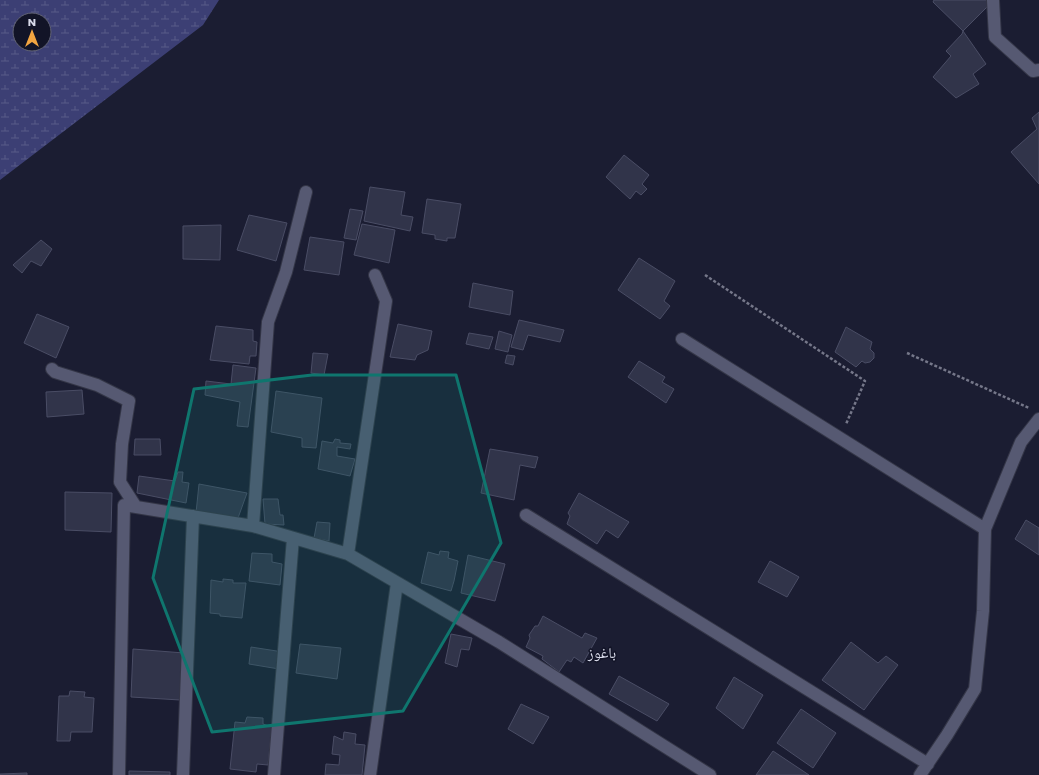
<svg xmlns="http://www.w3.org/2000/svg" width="1039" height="775" viewBox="0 0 1039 775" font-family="Poppins,'Noto Naskh Arabic',sans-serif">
  <defs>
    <pattern id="wetland-marsh" width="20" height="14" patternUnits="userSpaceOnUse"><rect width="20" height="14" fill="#3c3f74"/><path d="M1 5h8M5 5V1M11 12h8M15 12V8" fill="none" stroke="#585a88"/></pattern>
  </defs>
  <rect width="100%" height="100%" fill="#1b1d32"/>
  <path fill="url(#wetland-marsh)" fill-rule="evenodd" d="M0,0H219L203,25L0,180ZM20,20H44V44H20Z"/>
  <path fill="#31344a" stroke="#4a4d65" d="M934,0H986L990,4L963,31L933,2Z
    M963,31L986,64L973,74L979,84L956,98L933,77L951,56L946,51L962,34Z
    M1039,112V184L1011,152L1037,129L1032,118Z
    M624,155L649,175L642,184L647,189L641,195L636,191L630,199L606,177Z
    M370,187L405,192L401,215L413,217L410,231L364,221Z
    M427,199L461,204L455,238H447V241L435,239V235L422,233Z
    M350,209L363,211L356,240L344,238Z
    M249,215L287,223L276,261L237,250Z
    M362,224L395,230L389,263L354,255Z
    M221,225L220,260L183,259V226Z
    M310,237L344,242L339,275L304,270Z
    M41,240L52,249L41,266L31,261L22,273L13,265Z
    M639,258L675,281L664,301L670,306L660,319L618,290Z
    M473,283L513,291L510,315L469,307Z
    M37,314L69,327L56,358L24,343Z
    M519,320L564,330L560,342L528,335L523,350L511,347Z
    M398,324L432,331L428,350L417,355L415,360L390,357Z
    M216,326L253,330V341L257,342L256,356H250L249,364L210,360Z
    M846,327L872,342L870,349L874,353V358L870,362L865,363L862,361L856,367L835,352Z
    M499,331L512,335L508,352L495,349Z
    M469,333L493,337L489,349L466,344Z
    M313,353L328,354L324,375L311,373Z
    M507,355L515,356L513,365L505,363Z
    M639,361L665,377L662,382L674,389L666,403L628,377Z
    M233,365L256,368L248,427L237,426L240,402L205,395L206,381L231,384Z
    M82,390L84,414L47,417L46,392Z
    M276,391L322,398L316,448L302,447V438L271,432Z
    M135,439H160L161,455H134Z
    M335,439L340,440V443L351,444L350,449L337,447V456L355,459L350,476L318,469L322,441L333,443Z
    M490,449L538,457L535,468L520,465L514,500L481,493Z
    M178,472H183L182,482L189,483L186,503L137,493L139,476L175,481Z
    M199,484L247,493L238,518L196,513Z
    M65,492L112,493L111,532L65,530Z
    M579,493L629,522L618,538L606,530L597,544L567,524L570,516L568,513Z
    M263,499H278L280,515H283L284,525L265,524Z
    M1026,520L1039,528V555L1015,539Z
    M317,522L330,523L329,541L314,538Z
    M440,551L449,552L448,558L458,561L454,581L451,591L421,583L428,552L439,555Z
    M252,553L272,554V562L282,564L280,585L249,581Z
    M468,555L505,564L495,601L461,593Z
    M770,561L799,577L787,597L758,582Z
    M223,579L233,580V583H246L242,618L220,616V614L210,613L211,580L223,582Z
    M543,616L582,638L585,633L597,638L583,663L574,657L571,662L567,660L559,672L542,659L543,656L526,647L530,638L529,635L535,626H538Z
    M451,634L472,638L469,650L461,649L457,667L445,663Z
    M851,642L878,663L886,656L898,665L864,710L822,680Z
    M300,644L341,648L337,679L296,673Z
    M251,647L283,652L279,669L249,664Z
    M133,649L184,653L180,700L131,697Z
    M619,676L669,704L657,721L609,694Z
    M734,677L763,695L743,729L716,708Z
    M70,691L85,692L84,697L94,698L92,732H71L70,741H57L59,696H69Z
    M521,704L549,717L533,744L508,729Z
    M801,709L836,733L813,768L777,743Z
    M247,717L263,718V724L272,727L268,765L257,764L256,772L230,769L235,722L245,723Z
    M344,732L356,734L355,744L365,745L362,775H325L326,764L339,765L340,755L332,754L334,736L343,740Z
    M773,751L809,775H756Z
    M129,771L170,772V775H129Z
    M27,773V775H0V774Z"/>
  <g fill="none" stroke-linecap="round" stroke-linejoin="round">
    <defs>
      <path id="minor" d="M993,0L995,37L1033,71L1039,70
        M306,192L286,272L268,322L253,526L348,554L499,642L710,775
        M682,339L985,529
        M52,369L55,372L97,385L129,401L122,444L120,482L136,507
        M526,515L928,764
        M348,554L386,301L375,275
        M119,775L124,505L253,526
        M183,775L193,516
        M274,775L293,538
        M370,775L397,583
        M920,775L947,735L975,689L983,611L985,529L1021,442L1039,419"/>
    </defs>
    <use href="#minor" stroke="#343647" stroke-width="14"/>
    <path stroke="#757789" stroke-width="2.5" stroke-dasharray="3 2" stroke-linecap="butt" d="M705,275L865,381L846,424
      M907,353L1029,408"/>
    <use href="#minor" stroke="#565972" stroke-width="12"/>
  </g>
  <path fill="#0f766e" fill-opacity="0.2" stroke="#0f766e" stroke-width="3" stroke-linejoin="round" d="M312,375H456L501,543L403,711L212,732L153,578L194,389Z"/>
  <g text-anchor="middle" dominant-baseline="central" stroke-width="3" stroke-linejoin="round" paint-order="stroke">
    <g font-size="15" fill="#d9dbea" stroke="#121427">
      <text x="602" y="652">باغوز</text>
    </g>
  </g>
  <g transform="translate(32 32)"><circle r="19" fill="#121427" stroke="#626475"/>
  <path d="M0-3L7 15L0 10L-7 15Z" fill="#f2a541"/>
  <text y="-6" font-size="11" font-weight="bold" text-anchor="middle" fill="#d9dbea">N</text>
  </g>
</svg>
